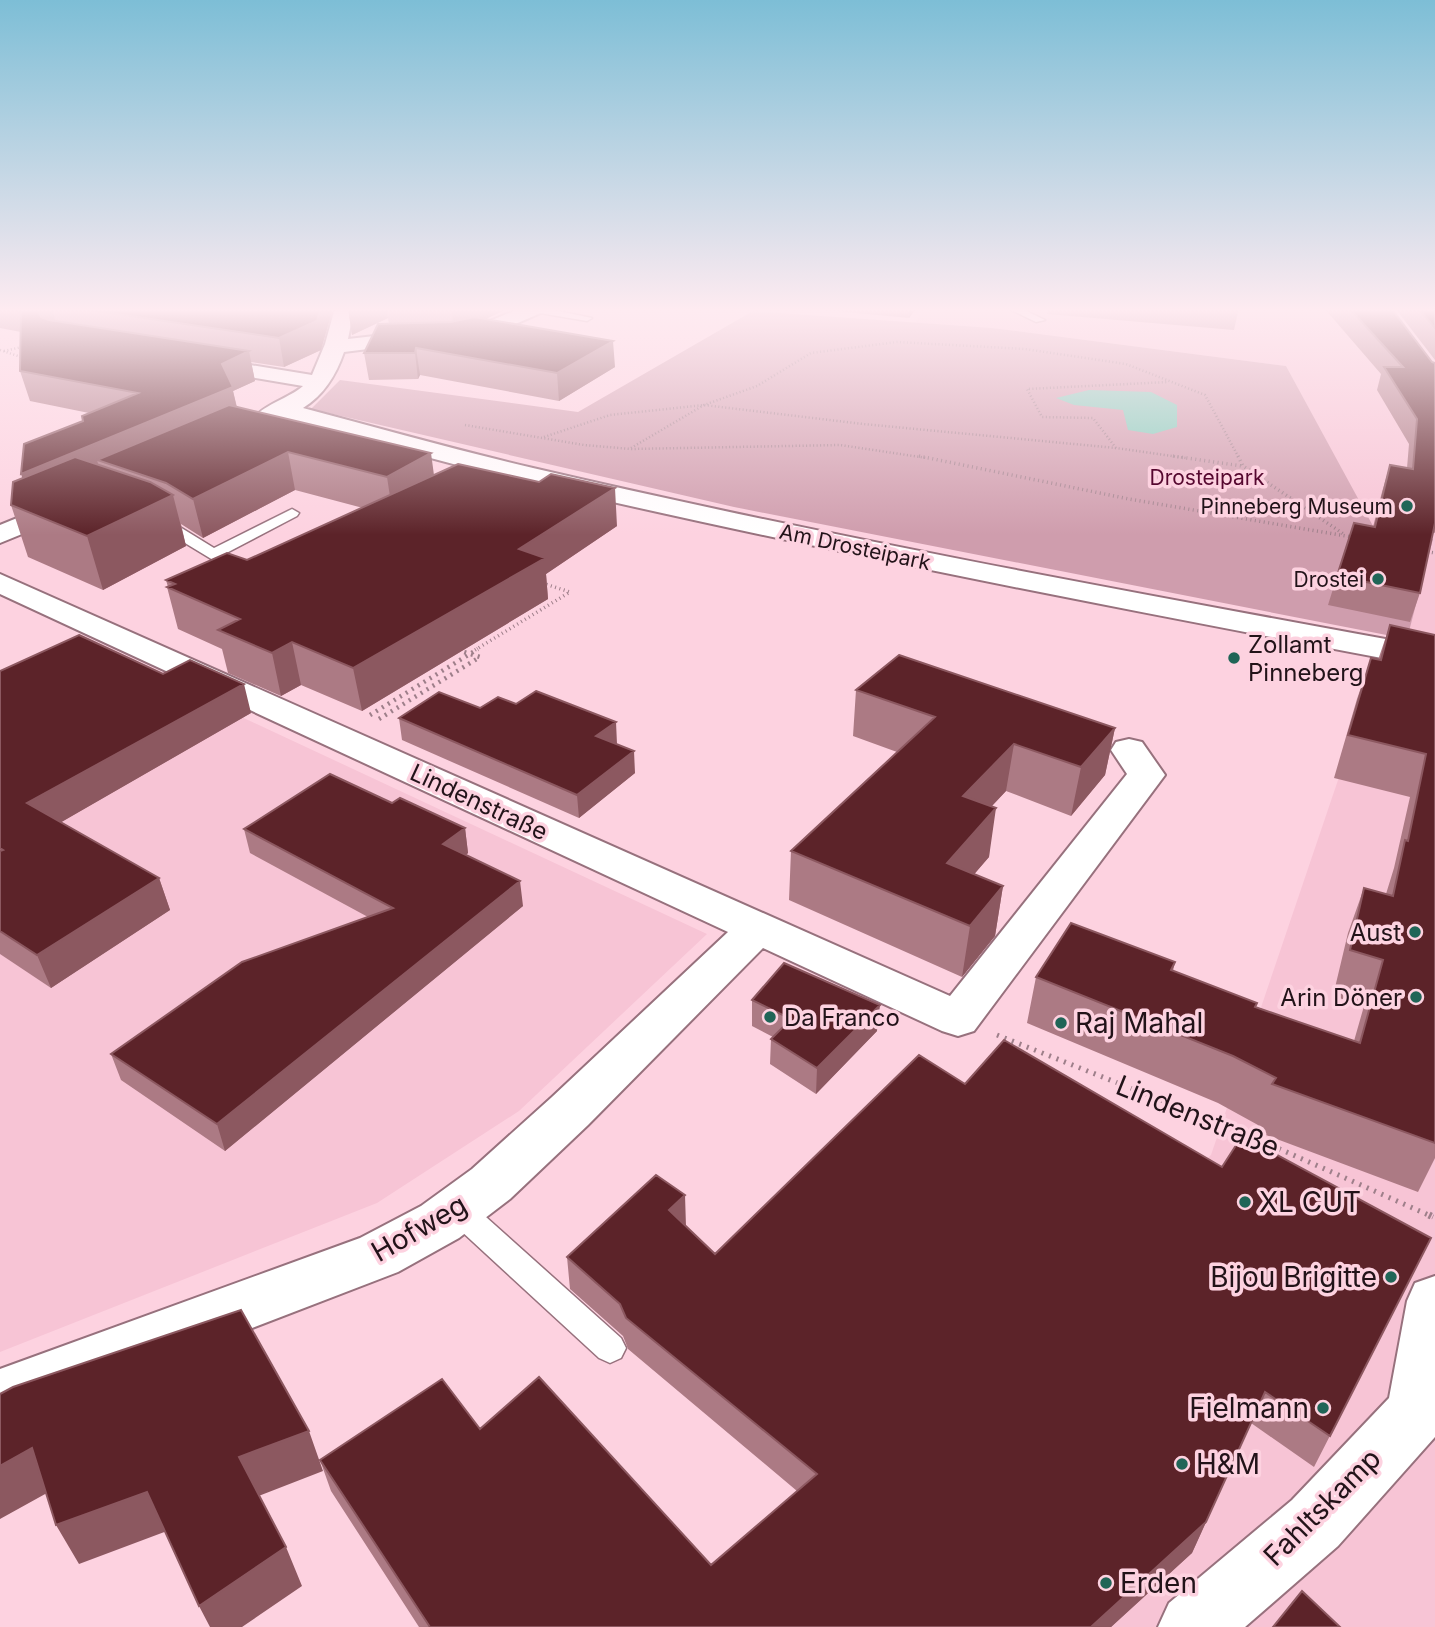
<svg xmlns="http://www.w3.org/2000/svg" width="1435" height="1627" viewBox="0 0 1435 1627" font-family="Inter,sans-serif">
  <rect width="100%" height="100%" fill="#fdd2e0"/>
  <path fill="#f7c4d5" d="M925,308H1435V1627H681L1211,1155L1377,665L1433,539L1373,527L1286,366L992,328L915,323Z
    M188,692L707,934L519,1111L377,1203L0,1352V793Z"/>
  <path fill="#cf9dad" d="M753,311L992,328L1286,366L1373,526L1433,539L1407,639L734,507L311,409L340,380L578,412Z"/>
  <path fill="#7ecdba" d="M1089,390L1151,392L1177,405V427L1153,434L1128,430L1123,410L1074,405L1056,398Z"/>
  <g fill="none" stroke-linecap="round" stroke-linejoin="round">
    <defs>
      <path id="lane" d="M530,308H544L592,318L587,321L534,312L530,311Z
        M1007,308H1020L1045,320L1036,322Z
        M292,509L299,513L297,516L213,560L152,523L160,518L175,524L214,548Z
        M457,1197L467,1200L621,1338L626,1348L621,1358L610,1363L599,1358L447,1218L442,1209L447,1200Z"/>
      <path id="street" d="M335,308H354L348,339L392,334L454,333L468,330L521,308H546L543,312L481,339L454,345L392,346L344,352C336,375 324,395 303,408C379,428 456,450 533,468C832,538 1134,593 1435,648V668C1132,611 830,553 530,483C447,464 366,440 284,418L268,423L260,421L256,416C264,405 291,397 303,386L201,369L193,368L190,363L193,358L201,357L312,375L325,344Z
        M66,498L76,500L79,506L76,512L0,543V525Z
        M0,574L950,996L1127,774L1111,750L1116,742L1129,739L1142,742L1165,775L974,1031L958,1036L942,1031L763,948L588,1125L510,1199L459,1238L398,1272L0,1425V1369L360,1238L421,1206L472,1169L552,1097L728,932L0,594Z
        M1435,1276V1437L1338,1546L1245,1627H1158L1169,1603L1292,1500L1389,1398L1407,1301L1415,1283Z"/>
    </defs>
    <use href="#lane" stroke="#97717d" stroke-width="3"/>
    <use href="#street" stroke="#97717d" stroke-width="4"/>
    <path stroke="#9e7f8a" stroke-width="2.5" stroke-dasharray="1 2.5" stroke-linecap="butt" d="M0,350L24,358
      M4,351L27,346
      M465,425L584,445L631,449L840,445L927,458
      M544,437L610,415L704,405L863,424L1116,448L1186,458
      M631,448L704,405L757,386L811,353L897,342L1025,349L1126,364L1205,395L1239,458
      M1116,448L1093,418L1042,417L1027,389L1168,382"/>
    <path stroke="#9e7f8a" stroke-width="3.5" stroke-dasharray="1 3.5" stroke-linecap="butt" d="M919,456L1129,499L1352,537
      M1173,456L1242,466
      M1238,456L1243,466L1345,535
      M1423,551L1435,553
      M475,650L570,592L542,583"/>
    <path stroke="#9e7f8a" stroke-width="4.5" stroke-dasharray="2 5" stroke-linecap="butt" d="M370,715L478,649
      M379,719L480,657L461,651"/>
    <path stroke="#9e7f8a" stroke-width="5" stroke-dasharray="2 6" stroke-linecap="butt" d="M997,1035L1246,1134L1433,1217"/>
    <path stroke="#9e7f8a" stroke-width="7" stroke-dasharray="2.5 8" stroke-linecap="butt" d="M1429,1215L1435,1218"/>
    <use href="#lane" fill="#fff" fill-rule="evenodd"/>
    <use href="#street" fill="#fff" fill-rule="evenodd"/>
  </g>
  <path fill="#ac7a84" d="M0,308H333L321,350L284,367L251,362L255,381L233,391L237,407L434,476L617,526L546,574L548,599L362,711L301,685L281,696L228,673L222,649L178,629L167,587H168L166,580L247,560L363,508L295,490L203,538L181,524L186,546L103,590L28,557L11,505L22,478L83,421L89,413L30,401L20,371L21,332L0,328Z
    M348,308H509L485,319L615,367L559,401L420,375L418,379L369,380L364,353L389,324L388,318L352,335Z
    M824,308H916L909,318L824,310Z
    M1048,308H1239L1234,330L1047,314Z
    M1324,308H1391L1432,362L1435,363V533L1433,532L1420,593L1410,622L1328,605L1337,576L1373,527L1382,492L1390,465L1407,468L1409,444L1377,390L1381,374Z
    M1395,308H1435V360Z
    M1390,625L1435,635V1158L1418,1192L1255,1131L1258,1125L1218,1103L1027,1023L1036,977L1175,962L1173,971L1256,1007L1354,1041L1364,1006L1333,996L1348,933L1364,888L1386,894L1394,868L1410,797L1334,778L1357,699L1371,658L1378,660Z
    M0,671L163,674L251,713L61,822L159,878L170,910L51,988L0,954Z
    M856,690L1115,728L1105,775L1071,816L1006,791L992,806L989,857L974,874L1003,886L995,936L962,977L789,900L791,851L897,752L853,736Z
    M399,718L617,744L635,773L579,818L402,740Z
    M392,803L465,828L468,853L466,855L523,906L225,1151L121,1080L111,1054L368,917L250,853L244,829Z
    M752,1000L877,1031L816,1094L770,1064L771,1039L773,1037L752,1026Z
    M965,1084L1222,1167L1431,1238L1314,1467L1251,1423L1192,1553L1111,1627H419L331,1491L320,1460L480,1429L711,1565L797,1491L628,1349L623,1336L570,1289L567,1257L686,1226L715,1254Z"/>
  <path fill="#8c5860" d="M40,308H52L58,331L46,338L38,310Z
    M321,308H333L321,350L284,367L279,338Z
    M348,308H386L388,318L352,335Z
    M451,308H509L471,326L454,330Z
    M910,308H916L909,318Z
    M613,341L615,367L559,401L557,373Z
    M416,348L420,375L418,379L415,353Z
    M249,351L255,381L233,391L239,418L97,460L102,478L32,508L21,474L222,364Z
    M288,452L295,490L203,538L193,499Z
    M431,453L436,490L393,516L387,477Z
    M615,488L617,526L546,574L548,599L362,711L353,668L519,549Z
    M173,495L186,546L103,590L87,536Z
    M292,642L301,685L281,696L272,653Z
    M244,684L251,713L39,835L27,803Z
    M616,722L617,744L596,736Z
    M1115,728L1105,775L1071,816L1081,767Z
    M1014,744L1006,791L956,844L963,796Z
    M634,751L635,773L579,818L577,795Z
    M996,808L989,857L941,913L947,863Z
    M465,828L468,853L447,869L443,844Z
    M159,878L170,910L51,988L37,955Z
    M520,881L523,906L225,1151L217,1124Z
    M1003,886L995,936L962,977L970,926Z
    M880,1005L877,1031L816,1094L817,1068Z
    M685,1195L686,1227L669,1210Z
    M1265,1392L1192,1553L1111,1627H1091Z
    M309,1431L323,1471L256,1497L239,1457Z
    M32,1448L56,1488L0,1519V1466Z
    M147,1492L167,1531L79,1564L56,1525Z
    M286,1547L302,1586L242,1627H210L199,1606Z"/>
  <path fill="#5c2329" stroke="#8c5860" stroke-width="2" d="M21,308H40L38,310L41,317L49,320L249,351L222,364L233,387L21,474L24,444L83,421L82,416L138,393L20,371Z
    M76,308H321L317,321L279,338Z
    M1349,308H1391L1432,362L1435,363V523L1420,593L1337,576L1354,523L1375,527L1390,465L1413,469L1417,419L1384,367H1403Z
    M1418,308H1435V328Z
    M474,317L613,341L557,373L416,348L415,353H364L378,324L451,322Z
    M229,405L431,453L387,477L288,452L193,499L166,483L97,460Z
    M75,457L150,482L173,495L87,536L11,505L13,482Z
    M458,464L539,482L551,474L615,488L519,549L545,558L353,668L292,642L272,653L218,630L240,619L167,587L175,584L166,580L227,553L247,560Z
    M1390,625L1435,635V1143L1272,1084L1276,1078L1233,1056L1036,977L1071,923L1175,962L1171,970L1257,1003L1255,1007L1360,1043L1383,960L1350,950L1364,888L1393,896L1405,840L1408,841L1426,754L1348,735L1371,658L1381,660Z
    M79,635L163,674L190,660L244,684L27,803L159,878L37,955L0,931V851L3,850L0,848V671Z
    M899,655L1115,728L1081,767L1014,744L963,796L996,808L947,863L1003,886L970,926L791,851L935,717L856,690Z
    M536,691L616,722L596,736L634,751L577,795L399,718L439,692L480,708L498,697L516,704Z
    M330,774L392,803L400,798L465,828L443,844L520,881L217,1124L111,1054L242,962L393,908L244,829Z
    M784,963L880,1005L817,1068L771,1039L791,1019L752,1000Z
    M1004,1040L1222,1167L1242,1136L1431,1238L1330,1436L1265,1392L1206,1522L1091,1627H430L320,1460L442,1379L480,1429L539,1377L711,1565L817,1474L626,1318L620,1304L567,1257L656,1175L685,1195L669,1210L715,1254L919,1055L965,1084Z
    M241,1310L309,1431L239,1457L286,1547L199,1606L147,1492L56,1525L32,1448L0,1466V1394L13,1387Z
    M1302,1591L1340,1627H1273Z"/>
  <linearGradient id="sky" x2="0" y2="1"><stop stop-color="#7dbed6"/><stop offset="0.58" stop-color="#feebf1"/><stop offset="1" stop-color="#feebf1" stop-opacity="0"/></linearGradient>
  <rect width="1435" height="535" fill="url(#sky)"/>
  <g fill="#206557" stroke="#fdd2e0" stroke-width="2.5">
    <circle cx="1407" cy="506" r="7"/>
    <circle cx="1378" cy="579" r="7"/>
    <circle cx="1234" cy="658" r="7"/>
    <circle cx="1415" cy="932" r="7"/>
    <circle cx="1416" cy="997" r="7"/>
    <circle cx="770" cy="1017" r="7"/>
    <circle cx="1061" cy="1023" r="7"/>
    <circle cx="1245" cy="1202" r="7"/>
    <circle cx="1391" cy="1277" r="7"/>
    <circle cx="1323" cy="1408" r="7"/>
    <circle cx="1182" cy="1464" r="7"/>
    <circle cx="1106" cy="1583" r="7"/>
  </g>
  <g text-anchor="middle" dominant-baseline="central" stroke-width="7" stroke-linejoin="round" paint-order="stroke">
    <g font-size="21" fill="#56072f" stroke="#fdd2e0">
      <text x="1207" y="477">Drosteipark</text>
    </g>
    <g font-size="21" fill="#221319" stroke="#fdd2e0" text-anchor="end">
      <text x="1393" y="506">Pinneberg Museum</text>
      <text x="1364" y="579">Drostei</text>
    </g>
    <g font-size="21" fill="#221319" stroke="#fdd2e0">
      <text transform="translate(855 547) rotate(12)">Am Drosteipark</text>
    </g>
    <g font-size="24" fill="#221319" stroke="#fdd2e0" text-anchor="start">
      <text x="1248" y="644">Zollamt<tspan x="1248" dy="28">Pinneberg</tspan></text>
      <text x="1401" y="932" text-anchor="end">Aust</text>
      <text x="1402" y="997" text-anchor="end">Arin Döner</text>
      <text x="784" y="1017">Da Franco</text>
    </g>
    <g font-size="24" fill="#221319" stroke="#fdd2e0">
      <text transform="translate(479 802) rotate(25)">Lindenstraße</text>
    </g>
    <g font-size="28" fill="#221319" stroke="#fdd2e0" text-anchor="start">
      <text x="1075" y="1023">Raj Mahal</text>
      <text x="1259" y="1202">XL CUT</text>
      <text x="1377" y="1277" text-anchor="end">Bijou Brigitte</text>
      <text x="1309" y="1408" text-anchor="end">Fielmann</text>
      <text x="1196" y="1464">H&amp;M</text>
      <text x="1120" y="1583">Erden</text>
    </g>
    <g font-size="28" fill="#221319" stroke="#fdd2e0">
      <text transform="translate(1198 1116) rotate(22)">Lindenstraße</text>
      <text transform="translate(419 1228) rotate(-30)">Hofweg</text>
      <text transform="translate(1322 1507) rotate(-45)">Fahltskamp</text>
    </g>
  </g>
</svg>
